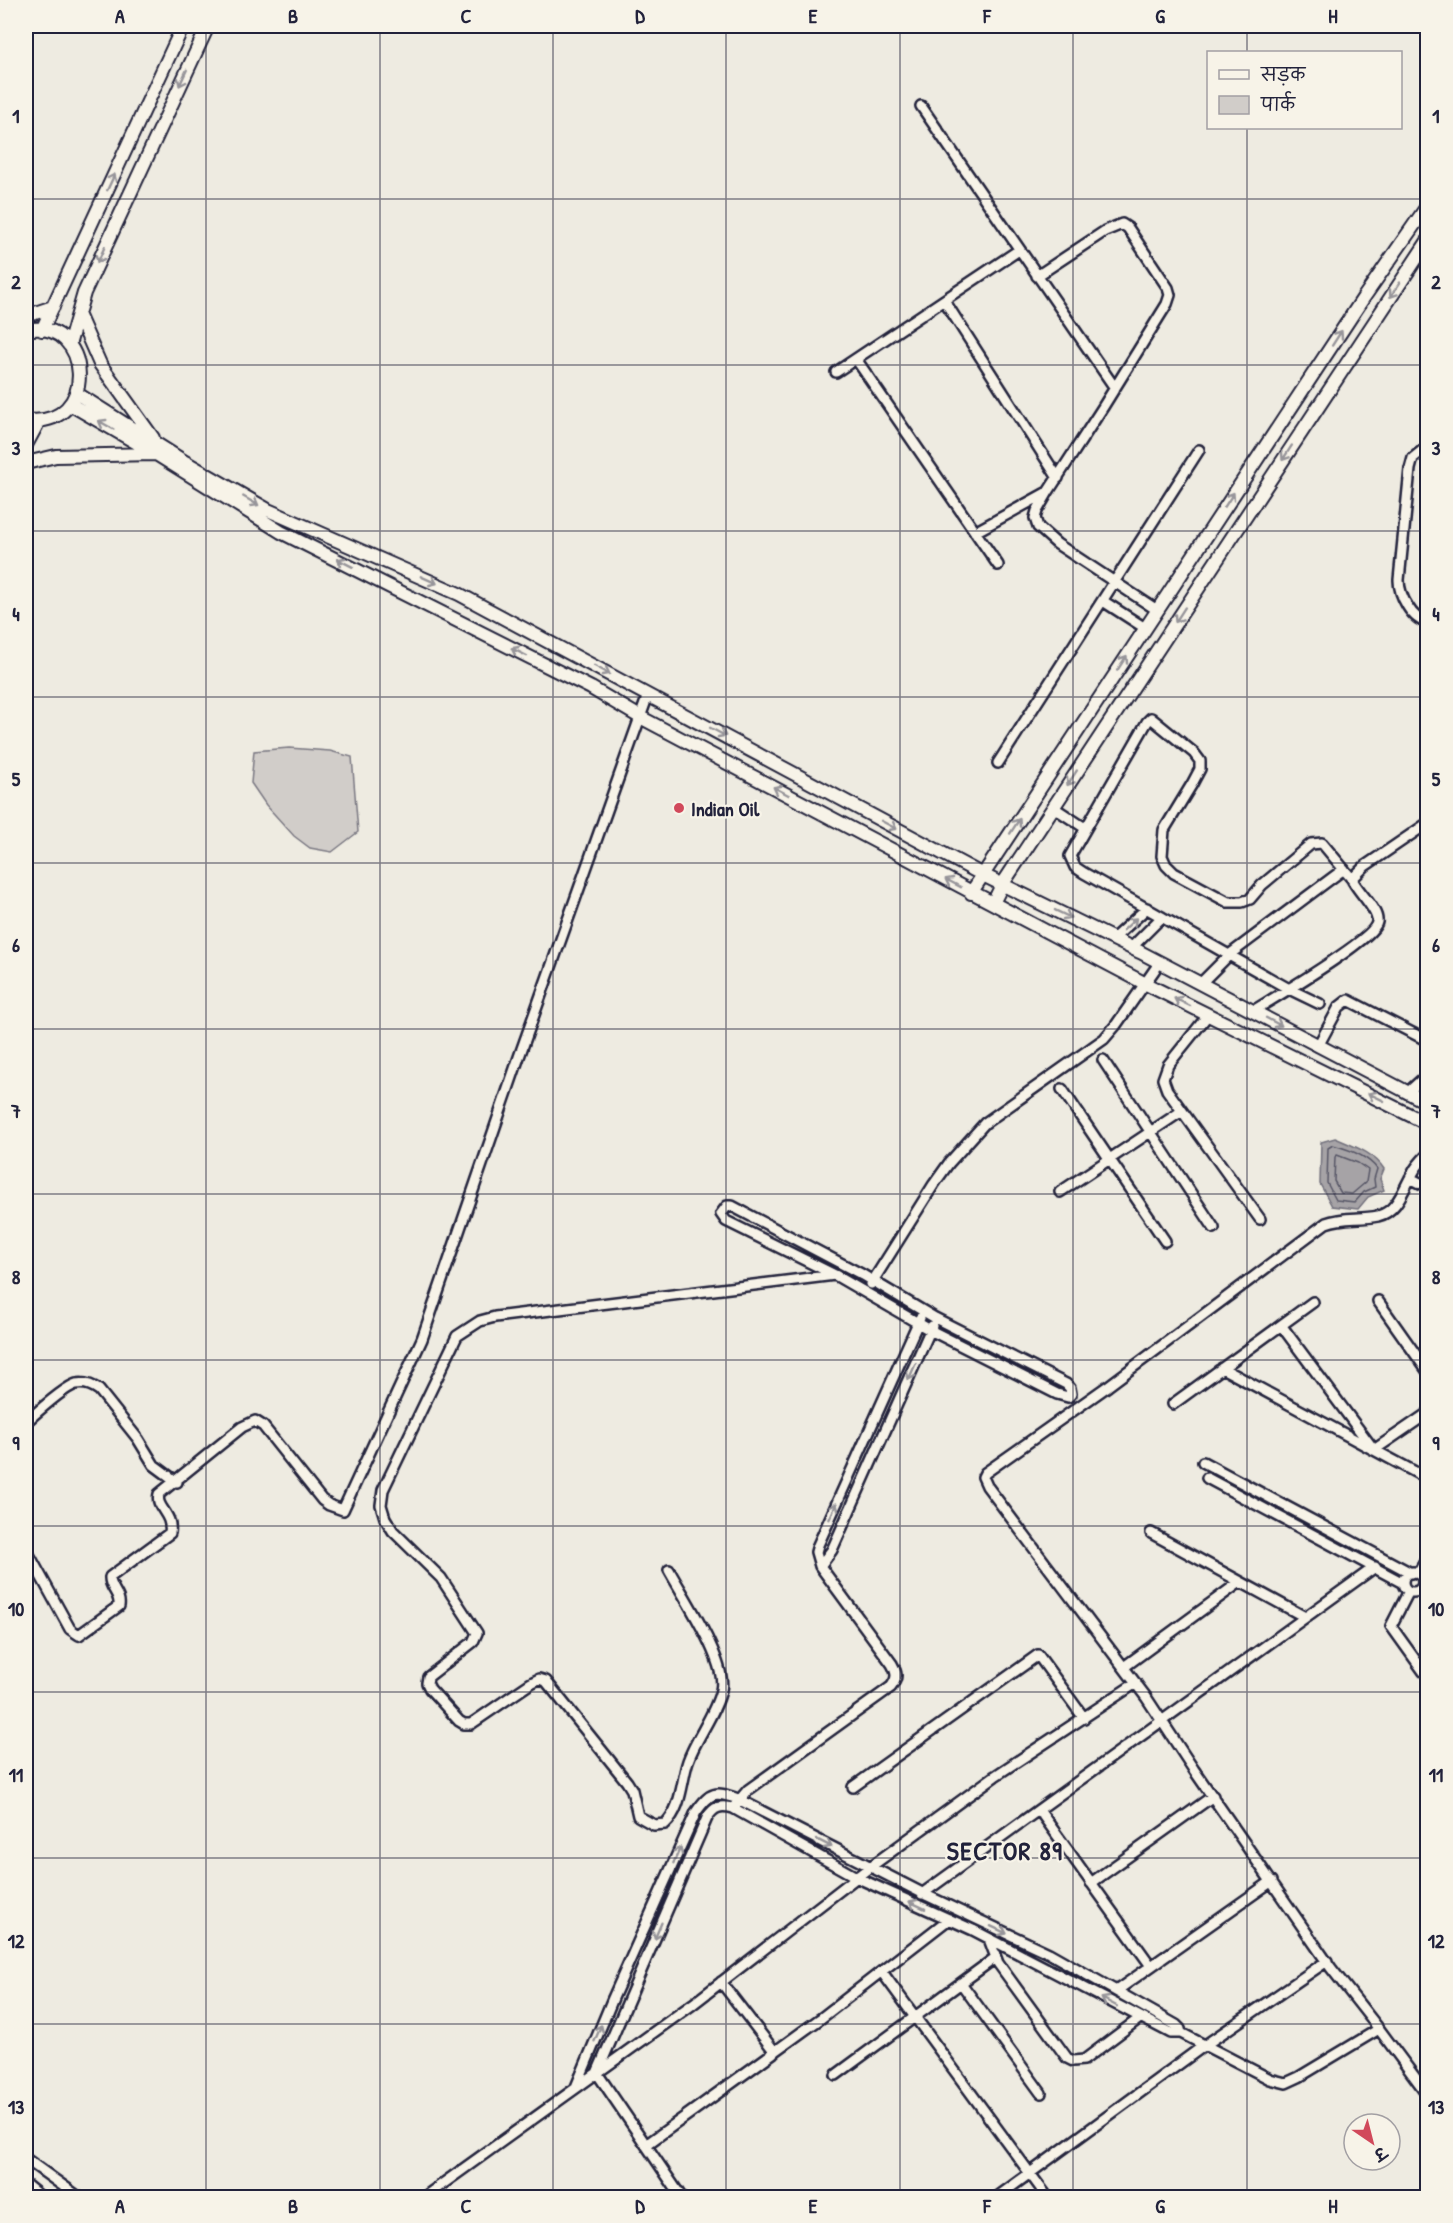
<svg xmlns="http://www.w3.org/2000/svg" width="1453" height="2223" viewBox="0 0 1453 2223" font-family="'Patrick Hand','Playpen Sans Deva',sans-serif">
  <rect width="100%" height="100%" fill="#eeebe1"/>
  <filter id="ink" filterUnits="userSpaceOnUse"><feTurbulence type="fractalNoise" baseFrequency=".0167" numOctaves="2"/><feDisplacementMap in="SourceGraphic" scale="12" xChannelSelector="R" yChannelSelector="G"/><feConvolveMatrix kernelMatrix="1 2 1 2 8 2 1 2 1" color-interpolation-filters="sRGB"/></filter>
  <g filter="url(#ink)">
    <path fill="#d1cdc9" stroke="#7a7882" stroke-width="1.5" d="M289,748L330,751L352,757L358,832L332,852L310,848L294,836L266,805L251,783L254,751Z"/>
    <path fill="#a6a3a6" stroke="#716f7b" stroke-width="1.5" d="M1335,1138C1353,1146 1373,1152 1384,1169L1380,1179L1384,1190L1368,1197L1358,1209L1332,1206L1320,1184L1321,1142Z"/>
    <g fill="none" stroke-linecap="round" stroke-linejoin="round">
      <path stroke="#575666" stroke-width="1.5" d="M1333,1145C1348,1149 1368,1156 1377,1169L1374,1179L1375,1187L1364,1192L1355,1202L1336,1200L1327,1183L1328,1148Z
        M1337,1155L1358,1163L1368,1170L1366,1182L1352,1194L1341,1193L1334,1181L1335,1157Z"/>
      <defs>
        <path id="street" d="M921,106L1115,388
          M1037,276L1105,231L1122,224L1128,228L1168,288L1170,295L1167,304L1103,407L1048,492L1037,511L1035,518L1038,527L1057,544L1157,610
          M944,300L1058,478
          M856,359L998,565
          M836,372L1019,250
          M1428,446L1413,458L1410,469L1399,580C1399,595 1412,621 1428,622
          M975,532L1046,493
          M1103,601L1145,628
          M998,763L1199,450
          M1053,807L1085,828
          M1113,939L1147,908
          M1131,948L1162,917
          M1201,983L1229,955L1344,869
          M1320,1004L1289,989L1084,873L1075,867L1070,856L1147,722L1151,718L1194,753L1200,761V769L1192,784L1164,830L1162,856L1166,865L1174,873L1228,902H1242L1250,899L1262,885L1311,844L1322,843L1352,879
          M1253,1011C1272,999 1375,939 1377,922C1379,910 1357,891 1352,879L1365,866L1428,823
          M1208,1015L1168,1065L1163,1079L1167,1090L1260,1219
          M1318,1046L1339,1007L1348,1000L1428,1041
          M1103,1060L1214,1228
          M1062,1089L1165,1241
          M1407,1093L1428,1074
          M1410,1178L1428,1187
          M1060,1192L1182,1111
          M727,1206H732L863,1275L935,1318L1066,1384L1070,1388L1071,1394L1068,1397L1057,1394L930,1330L835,1275L726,1221L721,1214Z
          M871,1284L934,1184L949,1163L985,1123L1104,1039L1116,1025L1160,962
          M1378,1301L1428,1372
          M1281,1325L1374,1450L1428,1413
          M1222,1368L1428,1479
          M1173,1404L1313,1302
          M26,1422C36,1413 65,1387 76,1384C85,1382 92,1385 99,1390L138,1439L154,1465L177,1482
          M1203,1462L1411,1573
          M1207,1478L1403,1583
          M1151,1533L1305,1617
          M26,1549L70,1629L79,1635L119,1606C121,1594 109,1588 110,1577L170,1533C173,1513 155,1508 159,1494L242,1427L255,1421L263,1426L322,1500L329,1505L343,1510L422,1339L519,1057L648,695
          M820,1566L832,1550L932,1326
          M669,1570C683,1596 728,1663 721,1690C716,1713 696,1738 688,1761C681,1782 682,1808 665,1824L654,1825L638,1816L632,1790L627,1782L546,1681L539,1679L531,1683L471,1724H464L459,1721L430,1689L427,1683L428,1677L473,1642L477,1633L441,1578L393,1531L385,1518L381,1505L383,1490L457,1336L480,1321L495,1317L835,1275
          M1403 1582a10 10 0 1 1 20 0a10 10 0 1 1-20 0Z
          M1418,1574L1428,1556
          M1409,1591L1391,1626L1424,1672
          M1124,1667L1240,1582
          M853,1787L1038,1655L1084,1718
          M736,1804L748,1790L891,1687C898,1678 897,1673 892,1664L820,1566L816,1552L818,1545L920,1318
          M1039,1810L1151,1966
          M1091,1883L1213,1796
          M922,1894L1375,1567
          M989,1939L998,1963L1067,2058L1073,2061L1084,2060L1140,2018
          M882,1972L1048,2198
          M721,1982L775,2052
          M961,1983L1041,2093
          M1116,1991L1272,1881
          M1379,2029L1331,1968L1194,1770L1146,1697L987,1486L983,1477L985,1473L1108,1386L1326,1223C1344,1216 1359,1220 1378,1216C1398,1211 1403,1189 1413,1173C1416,1166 1422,1160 1428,1154
          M836,2075L995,1958
          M576,2087L613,1998L696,1812C711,1791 715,1791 738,1799L928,1896L1049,1953L1176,2025L1180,2029L1181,2033
          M646,2145L820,2019L949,1919
          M26,2159L80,2198
          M26,2185L42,2198
          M423,2198L693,2004L870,1867L995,1776L1136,1683
          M682,2198L597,2073L707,1818C714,1806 721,1805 733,1808L858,1878L973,1930L1171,2033H1181L1270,2079L1286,2083L1299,2077L1379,2029L1428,2095
          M996,2198L1198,2050L1327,1961"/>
        <path id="secondary" d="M78,314L100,364L153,438
          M26,316L53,307
          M26,330C93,316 100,430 26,420
          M42,330L183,26
          M69,345L84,293L208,26
          M76,393L185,462L268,510L459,594L983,875L1140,952L1428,1103
          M70,404L156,454L281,532L591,688L640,717L1146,984L1428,1124
          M26,445L39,421
          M26,463L56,456L155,454
          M971,893L1364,297L1428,205
          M993,903L1002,885L1428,241"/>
      </defs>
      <use href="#street" stroke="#22223b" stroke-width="14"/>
      <use href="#secondary" stroke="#22223b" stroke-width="16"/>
      <use href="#street" stroke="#f7f3e8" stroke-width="9"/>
      <use href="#secondary" stroke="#f7f3e8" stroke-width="12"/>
    </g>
    <defs><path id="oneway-shaft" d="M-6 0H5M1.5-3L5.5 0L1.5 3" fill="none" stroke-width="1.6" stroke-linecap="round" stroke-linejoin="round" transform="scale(1.5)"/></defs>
    <g stroke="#97959a">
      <use href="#oneway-shaft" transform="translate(183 78) rotate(115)"/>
      <use href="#oneway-shaft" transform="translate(111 182) rotate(-65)"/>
      <use href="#oneway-shaft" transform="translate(101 255) rotate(114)"/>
      <use href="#oneway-shaft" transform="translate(1395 290) rotate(124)"/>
      <use href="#oneway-shaft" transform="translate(1337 338) rotate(-57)"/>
      <use href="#oneway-shaft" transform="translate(106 425) rotate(-150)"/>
      <use href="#oneway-shaft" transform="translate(1287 453) rotate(123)"/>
      <use href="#oneway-shaft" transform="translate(1229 500) rotate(-57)"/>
      <use href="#oneway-shaft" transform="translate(251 501) rotate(30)"/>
      <use href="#oneway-shaft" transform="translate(345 563) rotate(-153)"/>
      <use href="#oneway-shaft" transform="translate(429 580) rotate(24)"/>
      <use href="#oneway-shaft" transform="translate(1180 615) rotate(123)"/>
      <use href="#oneway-shaft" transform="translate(519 652) rotate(-153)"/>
      <use href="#oneway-shaft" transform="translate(1122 663) rotate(-57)"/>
      <use href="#oneway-shaft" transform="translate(602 670) rotate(28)"/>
      <use href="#oneway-shaft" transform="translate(718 732) rotate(28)"/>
      <use href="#oneway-shaft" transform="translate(1072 778) rotate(123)"/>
      <use href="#oneway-shaft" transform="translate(781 791) rotate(-152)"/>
      <use href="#oneway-shaft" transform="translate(889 825) rotate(28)"/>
      <use href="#oneway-shaft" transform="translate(1015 826) rotate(-57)"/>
      <use href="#oneway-shaft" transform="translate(953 883) rotate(-152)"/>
      <use href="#oneway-shaft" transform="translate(1063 914) rotate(26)"/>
      <use href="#oneway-shaft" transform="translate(1130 924) rotate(-43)"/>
      <use href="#oneway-shaft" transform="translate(1182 1002) rotate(-154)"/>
      <use href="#oneway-shaft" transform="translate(1274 1022) rotate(28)"/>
      <use href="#oneway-shaft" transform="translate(1376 1097) rotate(-154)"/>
      <use href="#oneway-shaft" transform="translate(912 1372) rotate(114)"/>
      <use href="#oneway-shaft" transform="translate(833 1511) rotate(-66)"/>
      <use href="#oneway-shaft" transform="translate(824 1843) rotate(27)"/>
      <use href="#oneway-shaft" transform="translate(677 1855) rotate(-66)"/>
      <use href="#oneway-shaft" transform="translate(917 1905) rotate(-155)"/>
      <use href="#oneway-shaft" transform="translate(999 1930) rotate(25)"/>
      <use href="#oneway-shaft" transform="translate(658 1931) rotate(113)"/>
      <use href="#oneway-shaft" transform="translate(1109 2002) rotate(-152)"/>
      <use href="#oneway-shaft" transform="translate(598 2033) rotate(-67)"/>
    </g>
  </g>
  <path fill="none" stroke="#22223b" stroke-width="1.5" stroke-opacity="0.55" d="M206,26V2198M380,26V2198M553,26V2198M726,26V2198M900,26V2198M1073,26V2198M1247,26V52M1247,128V2198M26,199H1428M26,365H1428M26,531H1428M26,697H1428M26,863H1428M26,1029H1428M26,1194H1428M26,1360H1428M26,1526H1428M26,1692H1428M26,1858H1428M26,2024H1428"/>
  <circle fill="#d1495b" stroke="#f7f3e8" stroke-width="2" cx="679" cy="808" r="6"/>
  <g text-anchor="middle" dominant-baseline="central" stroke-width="4.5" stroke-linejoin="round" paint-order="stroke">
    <g font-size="20" font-weight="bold" fill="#22223b" stroke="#f7f3e8" text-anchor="start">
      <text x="691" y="808">Indian Oil</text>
    </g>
    <g font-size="26" font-weight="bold" letter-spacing="1.5" fill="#22223b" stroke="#f7f3e8">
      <text x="1005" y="1850">SECTOR 89</text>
    </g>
  </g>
  <rect width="1453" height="2223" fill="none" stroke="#f7f3e8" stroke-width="66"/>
  <rect x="1207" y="51" width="195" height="78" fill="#f7f3e8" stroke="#a29fa3" stroke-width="1.5"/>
  <rect x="1219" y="70" width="30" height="9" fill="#f7f3e8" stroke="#a29fa3" stroke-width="1.5"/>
  <text x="1261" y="81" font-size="18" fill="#22223b">सड़क</text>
  <rect x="1219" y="96" width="30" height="18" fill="#d1cdc9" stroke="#a29fa3" stroke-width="1.5"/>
  <text x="1261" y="111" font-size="18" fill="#22223b">पार्क</text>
  <g transform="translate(1372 2142) rotate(145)"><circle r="28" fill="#f7f3e8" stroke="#a29fa3" stroke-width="1.5"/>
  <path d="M0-4.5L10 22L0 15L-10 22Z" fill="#d1495b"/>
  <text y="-9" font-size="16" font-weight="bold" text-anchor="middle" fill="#22223b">उ</text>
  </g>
  <rect x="33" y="33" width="1387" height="2157" fill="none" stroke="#22223b" stroke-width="2"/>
  <g font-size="20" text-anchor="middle" font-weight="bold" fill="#22223b">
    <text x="120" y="23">A</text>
    <text x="293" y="23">B</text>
    <text x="466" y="23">C</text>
    <text x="640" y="23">D</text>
    <text x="813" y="23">E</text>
    <text x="987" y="23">F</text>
    <text x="1160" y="23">G</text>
    <text x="1333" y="23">H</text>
    <text x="16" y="123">1</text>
    <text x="1436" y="123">1</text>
    <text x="16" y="289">2</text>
    <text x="1436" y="289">2</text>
    <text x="16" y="455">3</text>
    <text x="1436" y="455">3</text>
    <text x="16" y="621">4</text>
    <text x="1436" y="621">4</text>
    <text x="16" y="786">5</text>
    <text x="1436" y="786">5</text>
    <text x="16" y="952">6</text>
    <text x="1436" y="952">6</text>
    <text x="16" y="1118">7</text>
    <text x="1436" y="1118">7</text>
    <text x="16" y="1284">8</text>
    <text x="1436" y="1284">8</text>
    <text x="16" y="1450">9</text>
    <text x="1436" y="1450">9</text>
    <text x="16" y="1616">10</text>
    <text x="1436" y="1616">10</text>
    <text x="16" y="1782">11</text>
    <text x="1436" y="1782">11</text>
    <text x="16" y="1948">12</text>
    <text x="1436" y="1948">12</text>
    <text x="16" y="2114">13</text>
    <text x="1436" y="2114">13</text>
    <text x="120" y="2213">A</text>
    <text x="293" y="2213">B</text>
    <text x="466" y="2213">C</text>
    <text x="640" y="2213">D</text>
    <text x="813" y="2213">E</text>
    <text x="987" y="2213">F</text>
    <text x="1160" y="2213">G</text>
    <text x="1333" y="2213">H</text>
  </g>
</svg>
